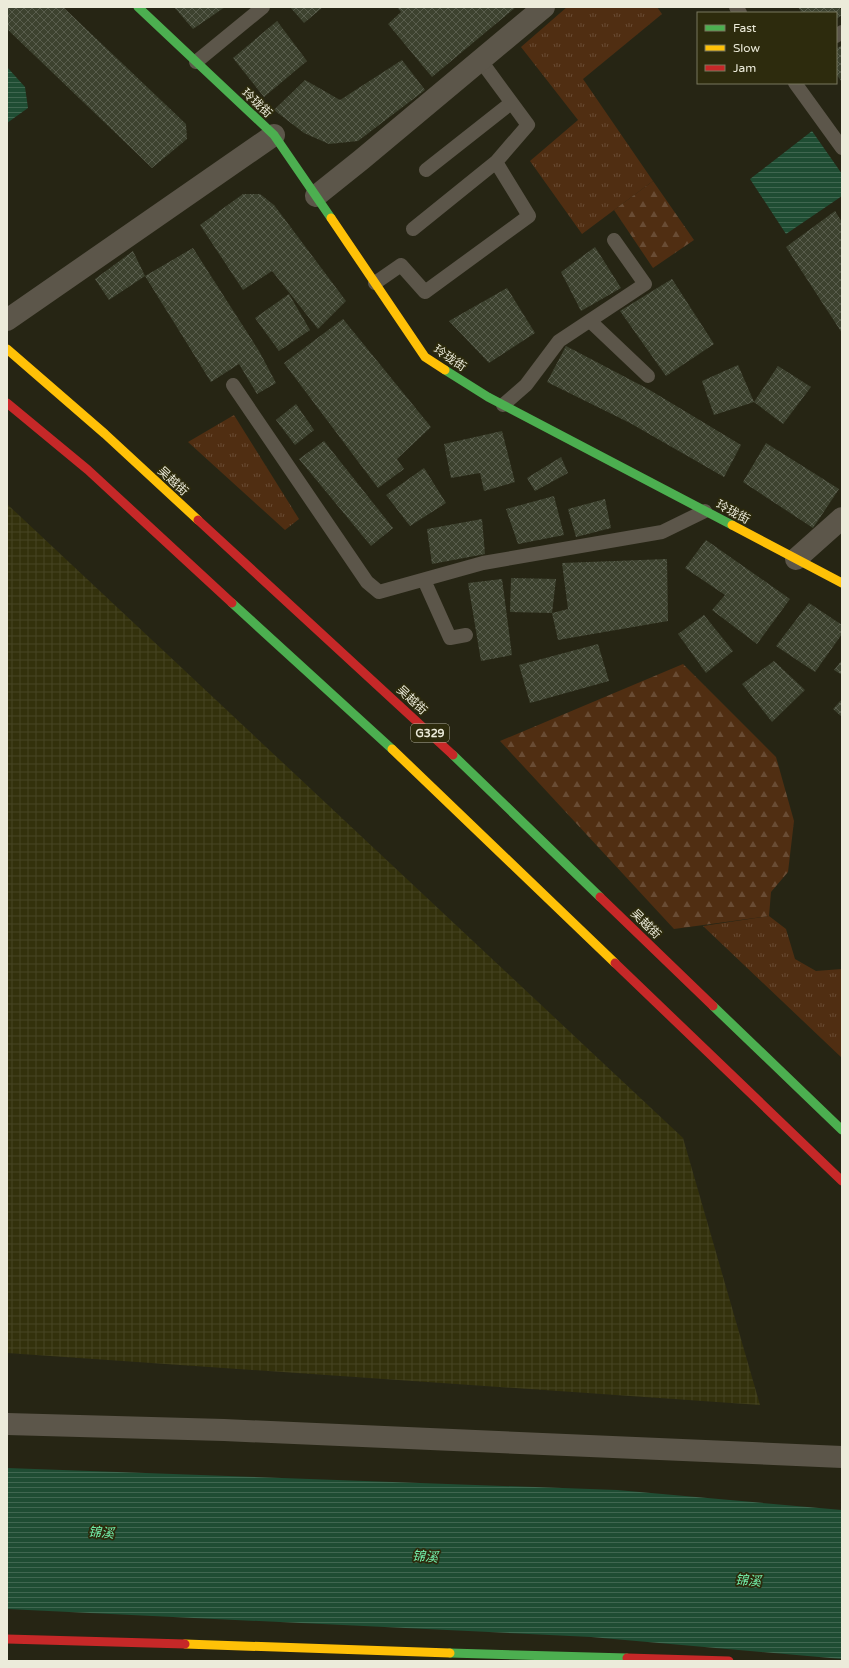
<svg xmlns="http://www.w3.org/2000/svg" width="849" height="1668" viewBox="0 0 849 1668" font-family="'Varela Round','Noto Sans SC',sans-serif">
  <defs>
    <pattern id="industrial-grid" width="8" height="8" patternUnits="userSpaceOnUse"><rect width="8" height="8" fill="#33310c"/><path d="M0 4h8M4 0v8" fill="none" stroke="#474523"/></pattern>
    <pattern id="grass-tufts" width="24" height="20" patternUnits="userSpaceOnUse"><rect width="24" height="20" fill="#502e12"/><path d="M3 7l-1-3M5 7V3M7 7l1-3M15 17l-1-3M17 17v-4M19 17l1-3" fill="none" stroke="#694c34"/></pattern>
    <pattern id="forest-firs" width="22" height="20" patternUnits="userSpaceOnUse"><rect width="22" height="20" fill="#502e12"/><path d="M5 1l3.5 6h-7zM16 11l3.5 6h-7z" fill="#694c34"/></pattern>
    <pattern id="water-rules" width="6" height="5" patternUnits="userSpaceOnUse"><rect width="6" height="5" fill="#1f4d33"/><path d="M0 2.5h6" fill="none" stroke="#406750"/></pattern>
    <pattern id="building-cross-hatch" width="8" height="8" patternUnits="userSpaceOnUse"><rect width="8" height="8" fill="#3d422f"/><path d="M0 0l8 8M0 8l8-8" fill="none" stroke="#595d4d"/></pattern>
  </defs>
  <rect width="100%" height="100%" fill="#262514"/>
  <path fill="url(#industrial-grid)" d="M7,504L683,1138L760,1405L7,1353Z"/>
  <path fill="url(#grass-tufts)" d="M567,7H657L662,14L583,79L653,181L582,234L530,161L578,120L521,47Z
    M234,415L299,519L285,530L188,442Z
    M769,916L786,929L795,959L816,971L842,969V1058L703,926Z"/>
  <path fill="url(#forest-firs)" d="M653,181L694,240L653,268L614,210Z
    M683,664L776,757L794,821L788,872L771,892L769,916L674,929L500,741Z"/>
  <path fill="url(#water-rules)" d="M7,67L25,87L28,108L7,123Z
    M812,131L842,174V196L786,234L750,179Z
    M7,1468L617,1490L842,1510V1659L591,1637L7,1609Z"/>
  <path fill="url(#building-cross-hatch)" d="M7,7H63L186,124L187,139L152,168L7,29Z
    M174,7H225L193,29Z
    M290,7H323L304,23Z
    M397,7H516L432,77L388,24L401,12Z
    M798,7H839L842,11V15L836,19V13H802Z
    M277,21L307,61L264,97L233,58Z
    M842,45V82L836,74V49Z
    M402,60L425,90L358,141L329,144L304,133L274,110L305,80L340,100Z
    M243,194H260L274,205L346,301L318,329L272,271L243,290L200,225Z
    M835,211L842,222V333L786,247Z
    M595,247L621,288L581,311L561,272Z
    M193,248L259,351L276,383L257,394L239,364L211,382L145,276Z
    M133,251L145,276L109,300L95,279Z
    M672,279L714,344L666,376L620,311Z
    M507,288L535,333L489,363L449,321Z
    M289,294L310,330L279,351L255,318Z
    M343,319L431,427L397,459L404,469L378,488L284,363Z
    M566,346L648,389L741,445L724,477L630,423L547,382Z
    M738,365L754,402L778,366L811,387L783,424L754,402L714,415L702,381Z
    M296,404L314,430L295,445L276,420Z
    M502,431L515,482L484,491L480,473L451,478L444,444Z
    M324,441L393,528L371,546L299,459Z
    M766,443L839,489L813,528L743,482Z
    M561,457L568,473L535,491L527,478Z
    M424,468L446,503L410,526L386,495Z
    M554,496L564,535L518,544L506,509Z
    M605,499L611,528L576,537L568,509Z
    M482,519L485,554L432,564L427,529Z
    M706,540L790,599L757,644L712,610L725,595L685,568Z
    M667,559L668,621L558,640L552,613L510,612L511,578L556,579L552,613L568,609L562,563Z
    M502,579L512,655L481,661L468,583Z
    M809,603L842,625V634L815,672L776,646Z
    M704,615L733,651L706,673L678,634Z
    M598,644L609,681L530,703L519,665Z
    M842,660V675L834,670Z
    M774,661L805,690L772,722L742,684Z
    M842,699V717L833,709Z"/>
  <g fill="none" stroke-linecap="round" stroke-linejoin="round">
    <path stroke="#5c564a" stroke-width="14" d="M736,7L740,13
      M836,36L842,32
      M196,62L263,7
      M795,83L842,148
      M426,170L511,103
      M413,229L496,162
      M375,283L401,265L425,292L529,216L496,162L528,125L481,61
      M590,321L648,376
      M233,385L367,582L379,592L483,563L662,532L705,511
      M503,405L526,385L559,341L645,284L614,240
      M424,580L450,638L466,635"/>
    <path stroke="#5c564a" stroke-width="22" d="M316,196L361,160L544,7
      M7,320L274,135
      M796,559L842,518
      M7,1424L224,1430L842,1457"/>
    <path stroke="#4caf50" stroke-width="9" d="M138,7L274,135L331,218
      M445,370L488,397L732,525
      M232,603L392,749
      M453,755L600,897
      M713,1006L842,1130
      M450,1653L627,1658"/>
    <path stroke="#ffc107" stroke-width="9" d="M331,218L425,357L445,370
      M7,349L105,434L198,520
      M732,525L842,583
      M392,749L615,963
      M185,1644L450,1653"/>
    <path stroke="#c62828" stroke-width="9" d="M7,403L88,470L232,603
      M198,520L453,755
      M600,897L713,1006
      M615,963L842,1181
      M7,1639L185,1644
      M627,1658L729,1661"/>
  </g>
  <g text-anchor="middle" dominant-baseline="central" stroke-width="3.5" stroke-linejoin="round" paint-order="stroke">
    <rect fill="#2d2b0d" stroke="#b3b19c" stroke-width="1" x="411" y="724" width="38" height="18" rx="3"/>
    <g font-size="11" font-weight="bold" fill="#ecebda">
      <text x="430" y="733">G329</text>
    </g>
    <g font-size="12" fill="#ecebda" stroke="#2d2b0d">
      <text transform="translate(257 103) rotate(43)">玲珑街</text>
      <text transform="translate(450 358) rotate(34)">玲珑街</text>
      <text transform="translate(173 481) rotate(43)">吴越街</text>
      <text transform="translate(733 512) rotate(28)">玲珑街</text>
      <text transform="translate(412 700) rotate(43)">吴越街</text>
      <text transform="translate(646 924) rotate(44)">吴越街</text>
    </g>
    <g font-size="13" font-style="italic" fill="#73f1ac" stroke="#2d2b0d">
      <text transform="translate(101 1533) rotate(4)">锦溪</text>
      <text transform="translate(425 1557) rotate(4)">锦溪</text>
      <text transform="translate(748 1581) rotate(4)">锦溪</text>
    </g>
  </g>
  <rect width="849" height="1668" fill="none" stroke="#ecebda" stroke-width="16"/>
  <rect x="697" y="12" width="140" height="72" fill="#2d2b0d" stroke="#79785f"/>
  <rect x="705" y="25" width="20" height="6" fill="#4caf50" stroke="#79785f"/>
  <text x="733" y="32" font-size="12" fill="#ecebda">Fast</text>
  <rect x="705" y="45" width="20" height="6" fill="#ffc107" stroke="#79785f"/>
  <text x="733" y="52" font-size="12" fill="#ecebda">Slow</text>
  <rect x="705" y="65" width="20" height="6" fill="#c62828" stroke="#79785f"/>
  <text x="733" y="72" font-size="12" fill="#ecebda">Jam</text>
</svg>
